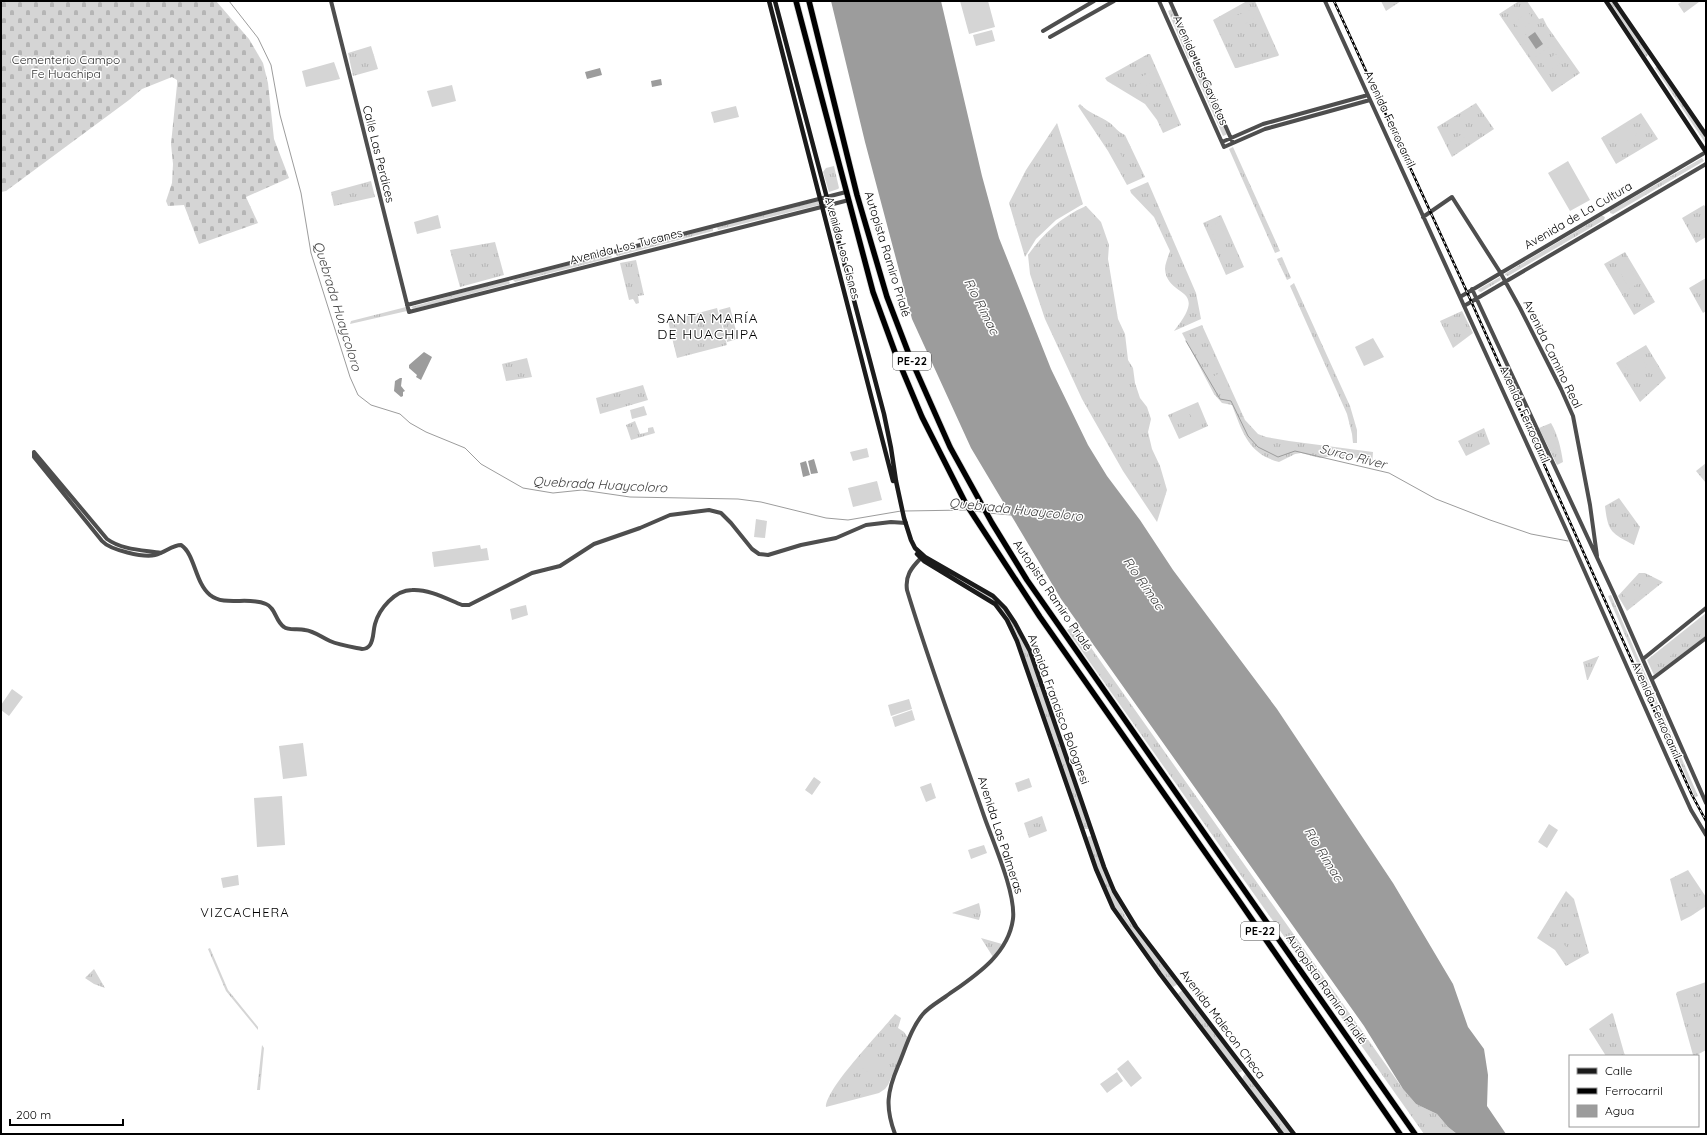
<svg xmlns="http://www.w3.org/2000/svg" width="1707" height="1135" viewBox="0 0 1707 1135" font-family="Quicksand,sans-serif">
  <defs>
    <pattern id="grass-tufts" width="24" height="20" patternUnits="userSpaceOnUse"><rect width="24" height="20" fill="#d5d5d5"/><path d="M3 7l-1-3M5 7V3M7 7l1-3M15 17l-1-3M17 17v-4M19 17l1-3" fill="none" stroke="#b5b5b5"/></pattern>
    <pattern id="cemetery-stones" width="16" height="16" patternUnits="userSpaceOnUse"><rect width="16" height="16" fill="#d5d5d5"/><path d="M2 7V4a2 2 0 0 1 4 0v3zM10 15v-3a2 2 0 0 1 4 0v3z" fill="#b5b5b5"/></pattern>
  </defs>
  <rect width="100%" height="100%" fill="#fff"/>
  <path fill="url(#grass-tufts)" d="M1247,1H1255L1279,55L1278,56L1237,68H1235L1213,20Z
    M1381,1H1401L1386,11Z
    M1519,1H1527L1539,19L1543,18L1547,26L1580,73L1552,92L1499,14Z
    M1609,1H1613L1649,54L1646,57Z
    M1172,9L1193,56L1188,59L1168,11Z
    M371,46L378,69L353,76L348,53Z
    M1148,54H1150L1181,125L1163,133L1157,120L1145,104L1107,81L1105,78Z
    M1196,64L1228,134L1223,136L1192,66Z
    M1657,66L1706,138V144L1655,68Z
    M1476,103L1494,129L1452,157L1437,127Z
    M1080,104C1088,113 1100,116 1110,123C1115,127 1118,132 1125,135L1145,177L1127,185L1108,151L1078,106Z
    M1641,113L1658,139L1616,164L1601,138Z
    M1057,123L1083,204L1056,220L1036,239L1025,257L1009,203L1026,170Z
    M1233,147L1280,251L1275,253L1229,149Z
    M1702,158L1704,161L1613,214L1610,213V211Z
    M834,166L839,188L838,189L829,192L823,172L826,168Z
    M371,181L375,197L334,206L331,192Z
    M1148,182L1196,293L1201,319L1174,331C1211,285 1167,299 1165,269C1165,264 1168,257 1170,251L1154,217L1131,193L1130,190Z
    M818,201L819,205L718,230L717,227Z
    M1704,205L1706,208V237L1696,243L1682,218Z
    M1086,206L1101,222L1109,245L1108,259L1118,319L1125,334L1128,360L1133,368L1135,383L1140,398L1147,407L1151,419L1148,432L1152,449L1160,466L1167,490L1157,522L1123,471L1082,399L1045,319L1030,274L1028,255C1044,233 1061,217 1086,206Z
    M1221,215L1244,267L1226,275L1203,223Z
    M1602,216L1605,217L1604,220L1508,276L1505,275L1506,273Z
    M713,228V231L617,256L615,253Z
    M495,242L504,275L460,287L450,250Z
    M1625,252L1655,302L1634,315L1604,264Z
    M610,254L612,257L610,258L515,282L513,280Z
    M1282,257L1291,278L1287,280L1277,259Z
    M636,260L644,295L638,296L639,303L636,304L633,299L629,300L620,263Z
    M1500,277L1501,280L1481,292L1478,291L1479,289Z
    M1706,278V311L1703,313L1689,288Z
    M508,280L510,283L508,284L413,309L411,307Z
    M1294,283L1350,406L1357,430V443H1353L1352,434L1347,414L1290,286Z
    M406,307L407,311L350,324L351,321Z
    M730,307L738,339L727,342L719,310Z
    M717,308L727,345L677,358L668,321Z
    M1462,311L1473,333L1453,348L1440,321Z
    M1202,325L1245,420L1258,434L1266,437L1289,441L1373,452L1372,465L1359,458L1334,456L1320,458L1301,453L1295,454L1279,462C1248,454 1242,431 1232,405L1222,403L1214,394L1182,333Z
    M1646,345L1666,378L1640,402L1616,363Z
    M527,358L532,377L506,381L502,364Z
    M643,385L648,400L600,414L596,398Z
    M1198,402L1208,426L1179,439L1168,415Z
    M635,421L640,434L648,432V428L653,427L655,433L631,440L626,425Z
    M1551,423C1558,435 1561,448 1563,462L1557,465L1539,428Z
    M1484,428L1490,444L1466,456L1458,441Z
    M1706,463V483L1696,471Z
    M1619,498L1640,527L1634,545C1611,533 1608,532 1605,506Z
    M1639,573H1645L1663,582L1627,611L1618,596Z
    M966,583L985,592L999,603L1008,614L1029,653L1089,829H1083L1017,635L993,601Z
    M1611,595L1698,796L1695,797L1608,596Z
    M1706,613V636L1654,675L1647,660Z
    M1075,625L1403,1089L1416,1104L1437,1114L1448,1127L1457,1134H1424L1067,630Z
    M1599,656L1588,680H1587L1583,662Z
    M1042,816L1047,831L1029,838L1024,823Z
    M1090,836L1092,837L1117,900L1126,917L1178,984L1173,987C1148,955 1120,923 1104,886C1097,870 1093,853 1087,837Z
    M1688,870L1706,897V906L1691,916L1681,921L1670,879Z
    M1566,891L1574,899L1589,953L1566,966L1555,950L1537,938Z
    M979,903L981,912L979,920L952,913Z
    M981,938L1002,944L993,957Z
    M210,948L228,990L258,1027V1030L226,991L208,949Z
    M94,969L105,988L94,984L85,978Z
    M1706,982V1050L1697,1055H1693L1676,994L1677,992Z
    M1181,991H1184L1241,1068L1242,1071L1239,1073L1237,1072L1178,994Z
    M1612,1013L1613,1014L1625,1056H1606L1589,1029Z
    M895,1014L901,1018L898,1028L904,1032L908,1038L888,1085L885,1089L879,1093L826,1107C826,1088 881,1032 895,1014Z
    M262,1045L264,1048L260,1090H257Z
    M1245,1074L1247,1075L1292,1134H1284L1242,1079Z"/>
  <path fill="url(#cemetery-stones)" d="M1,1H216L249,39L263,63L268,83L274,139L289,178L246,197L258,223L199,244L184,205L168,206L166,201L172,183L173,164L171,144L177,85V80L172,77L142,89L129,100L6,191L1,192Z"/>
  <path fill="#d5d5d5" d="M960,1H988L995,27L969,34Z
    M1683,1H1698L1699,2L1684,13L1678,4Z
    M1249,10L1254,19L1239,27L1234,17Z
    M1528,12L1534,20L1520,30L1514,22Z
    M1537,27L1544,28L1550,46L1534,58H1531L1522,44L1525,35Z
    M992,30L995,41L976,46L973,35Z
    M1556,54L1562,62L1548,72L1542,63Z
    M334,62L340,79L306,87L302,71Z
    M1154,71L1158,80L1142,87L1138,78Z
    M452,85L456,101L432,107L427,91Z
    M736,106L739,117L714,123L711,112Z
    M1630,124L1637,134L1621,144L1615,133Z
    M1462,134L1466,141L1454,150L1449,142Z
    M1116,146L1124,160L1117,164L1109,150Z
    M1568,161L1590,200L1570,211L1548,173Z
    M438,215L441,228L417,234L414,222Z
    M1219,222L1226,238L1216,242L1210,227Z
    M1630,268L1639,283L1629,289L1621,274Z
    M693,316L696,325L677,329L675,321Z
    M684,329L690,352L677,356L671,333Z
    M1373,338L1384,357L1364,366L1355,347Z
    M1641,356L1647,366L1631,376L1625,366Z
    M1222,372L1229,388L1218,393L1212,377Z
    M644,406L647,415L632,419L630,410Z
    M1198,406L1205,423L1196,427L1188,410Z
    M1550,425L1559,446L1550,450L1541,429Z
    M867,448L869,457L853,461L850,452Z
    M877,481L882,500L853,507L848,488Z
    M756,519L767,521L765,538L754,537Z
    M480,545L481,549L487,548L489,560L434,567L432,552Z
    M1637,584L1644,593L1630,603L1623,594Z
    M526,605L528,615L512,620L510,609Z
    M1669,648L1674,653L1662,663L1657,657Z
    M12,689L23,697L9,716L1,710V705Z
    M909,699L912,709L891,716L888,705Z
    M912,710L915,720L895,727L892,717Z
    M303,743L307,776L283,779L279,746Z
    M814,777L821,782L812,795L805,790Z
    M1029,778L1032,787L1018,792L1015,783Z
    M931,783L936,798L926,802L920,787Z
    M282,796L285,845L257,847L254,798Z
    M1549,824L1558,830L1547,848L1538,842Z
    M984,845L987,853L971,859L968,850Z
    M238,875L239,885L223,888L221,878Z
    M1700,895L1705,904L1690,912L1686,904Z
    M1558,938L1568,949L1562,955L1552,944Z
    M871,1052L879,1057L869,1073L861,1067Z
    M1128,1060L1142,1078L1131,1087L1117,1069Z
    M1117,1072L1123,1081L1107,1093L1100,1084Z"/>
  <path fill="#9c9c9c" d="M831,1H941L982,176L999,238L1051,369L1088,445L1107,476L1140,520L1173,570L1277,709L1393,883L1453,984L1468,1027L1484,1049L1488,1075L1487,1106L1506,1134H1457L1448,1127L1437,1114L1416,1104L1403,1089L1364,1026L1061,599L971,448L912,319L865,142Z
    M1535,32L1543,44L1536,49L1528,37Z
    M600,68L602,75L587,79L585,72Z
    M661,79L662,85L652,87L651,81Z
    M424,352L432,357L421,380L416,377L417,375L409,368V365Z
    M400,378H402L401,386L405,391L403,392V396L401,397L394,391L395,381Z
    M814,459L818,473L811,474L808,461Z
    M806,461L810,475L803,477L800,463Z"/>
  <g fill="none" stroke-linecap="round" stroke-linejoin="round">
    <path stroke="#9c9c9c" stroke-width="1" d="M229,1L258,38L271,65L280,115L301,193L311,253L350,377L358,395L371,405L400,414L410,423L426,432L465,448L481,464L523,488L553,493L582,490L630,497L738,499L761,502L826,518L848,520L901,511
      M1186,341L1220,399L1231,401L1248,436L1258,447L1278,457L1295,451L1389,473L1436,499L1490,520L1531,534L1568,541
      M905,511L967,510
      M972,511L983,512
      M988,513L1011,515"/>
    <defs>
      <path id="trunk" d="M796,1L873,292L896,355L922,417L966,504L1040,617L1235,895L1400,1134
        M809,1L857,195L887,297L910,357L950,447L992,523L1027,580L1415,1134"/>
    </defs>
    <use href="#trunk" stroke="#dbdbdb" stroke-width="7"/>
    <path stroke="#4e4e4e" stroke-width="4" d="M331,1L409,312L849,200
      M1159,1L1224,147L1265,129L1370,100
      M1170,1L1233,143
      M1325,1L1569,536L1667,757L1691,810L1706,835
      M1043,31L1094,1
      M1050,37L1114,1
      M1222,142L1263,124L1368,95
      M1423,217L1452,197L1500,272L1520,308L1561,389L1573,416L1590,505L1597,556
      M1472,289L1614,594L1706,803
      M1460,297L1706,152
      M407,305L846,192
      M1464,306L1706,164
      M34,452V457L102,541C110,550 144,558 155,555C165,553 172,545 181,545C195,554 195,583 210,595C225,607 248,596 266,604C276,608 275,621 284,627C289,631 298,628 305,630C314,631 321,637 330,641C339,645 352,647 362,649C365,649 368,648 370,645C374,639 373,631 375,624C379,609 395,590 412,590C429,589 447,599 462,605H469L532,573L560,566L594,544L640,528L670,515L709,510L721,513L731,523L752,549L759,554L768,555L801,545L836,538L866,525L891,522L906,523
      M34,452L107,539C122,550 143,550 161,553
      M1643,659L1706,608
      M1652,679L1706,638
      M895,1134C885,1107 887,1092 898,1066C905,1050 911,1028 923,1014C929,1007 938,1002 945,997C973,977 1008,956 1013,919C1016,893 993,842 984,816C958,741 930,666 907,590C905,576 911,568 921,558"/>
    <path stroke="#1b1b1b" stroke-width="4.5" d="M769,1L893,481
      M775,1L884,414L891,448L896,481L904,518L911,540L915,548L925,557L993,596L1005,608L1015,623L1030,651L1104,867L1114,891L1136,927L1294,1134
      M1606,1L1706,152
      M1614,1L1706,135
      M917,554L924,561L995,604L1007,620L1017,641L1096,869L1113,908L1160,974L1282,1134"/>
    <use href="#trunk" stroke="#000" stroke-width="5.5"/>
    <defs>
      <path id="rail" d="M1334,1L1467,292L1692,795L1706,821"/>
    </defs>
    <use href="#rail" stroke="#000" stroke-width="2.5"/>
    <use href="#rail" stroke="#fff" stroke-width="1" stroke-dasharray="3" stroke-linecap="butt"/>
  </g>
  <g text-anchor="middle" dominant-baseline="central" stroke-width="3" stroke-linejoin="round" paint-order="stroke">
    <g fill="#fff" stroke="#4c4c4c" stroke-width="1">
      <rect x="893" y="352" width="38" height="18" rx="3"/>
      <rect x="1241" y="922" width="38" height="18" rx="3"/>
    </g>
    <g font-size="11" font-weight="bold" fill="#000">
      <text x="912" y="361">PE-22</text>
      <text x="1260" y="931">PE-22</text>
    </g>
    <g font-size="12" fill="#2c2c2c" stroke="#fff">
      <text x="66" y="59">Cementerio Campo<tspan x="66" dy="14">Fe Huachipa</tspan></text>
    </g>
    <g font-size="12" fill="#000" stroke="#fff">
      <text transform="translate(1201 70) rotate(66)">Avenida Las Gaviotas</text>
      <text transform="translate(1390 119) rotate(65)">Avenida Ferrocarril</text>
      <text transform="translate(379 154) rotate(76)">Calle Las Perdices</text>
      <text transform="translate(1578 215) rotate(-30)">Avenida de La Cultura</text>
      <text transform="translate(626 246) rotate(-14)">Avenida Los Tucanes</text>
      <text transform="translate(843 248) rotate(75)">Avenida Los Cisnes</text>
      <text transform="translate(888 254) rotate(73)">Autopista Ramiro Prialé</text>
      <text transform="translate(1553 354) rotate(64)">Avenida Camino Real</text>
      <text transform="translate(1525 414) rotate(66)">Avenida Ferrocarril</text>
      <text transform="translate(1053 595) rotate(56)">Autopista Ramiro Prialé</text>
      <text transform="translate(1059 709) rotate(70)">Avenida Francisco Bolognesi</text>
      <text transform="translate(1657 710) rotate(66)">Avenida Ferrocarril</text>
      <text transform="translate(1001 835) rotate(72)">Avenida Las Palmeras</text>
      <text transform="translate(1327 989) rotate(55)">Autopista Ramiro Prialé</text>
      <text transform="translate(1223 1024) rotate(53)">Avenida Malecon Checa</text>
    </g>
    <g font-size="13" font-style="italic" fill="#3d3d3d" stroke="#fff">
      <text transform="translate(338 306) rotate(73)">Quebrada Huaycoloro</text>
      <text transform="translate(982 306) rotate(63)">Río Rímac</text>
      <text transform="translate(1353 456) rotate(14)">Surco River</text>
      <text transform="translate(600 484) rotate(3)">Quebrada Huaycoloro</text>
      <text transform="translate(1016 509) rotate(6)">Quebrada Huaycoloro</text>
      <text transform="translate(1144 583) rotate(55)">Río Rímac</text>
      <text transform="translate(1324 854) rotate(58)">Río Rímac</text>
    </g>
    <g font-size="13" letter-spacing="1" fill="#000" stroke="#fff">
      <text x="245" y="912">VIZCACHERA</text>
    </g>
    <g font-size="14" letter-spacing="1" fill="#000" stroke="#fff">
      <text x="708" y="318">SANTA MARÍA<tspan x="708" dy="16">DE HUACHIPA</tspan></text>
    </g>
  </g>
  <rect width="1707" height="1135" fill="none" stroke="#000000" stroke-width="4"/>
  <rect x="1569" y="1055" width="130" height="72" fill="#ffffff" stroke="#999999"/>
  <rect x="1577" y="1068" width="20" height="6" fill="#1b1b1b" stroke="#999999"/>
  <text x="1605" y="1075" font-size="12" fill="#000000">Calle</text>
  <rect x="1577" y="1088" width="20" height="6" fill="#000000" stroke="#999999"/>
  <text x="1605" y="1095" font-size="12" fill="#000000">Ferrocarril</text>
  <rect x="1577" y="1105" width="20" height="12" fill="#9c9c9c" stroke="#999999"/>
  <text x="1605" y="1115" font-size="12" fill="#000000">Agua</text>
  <path d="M10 1119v6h113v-6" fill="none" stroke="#000000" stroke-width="2"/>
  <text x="16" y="1119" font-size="12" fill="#000000" stroke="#ffffff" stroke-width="3" paint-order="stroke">200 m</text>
</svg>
